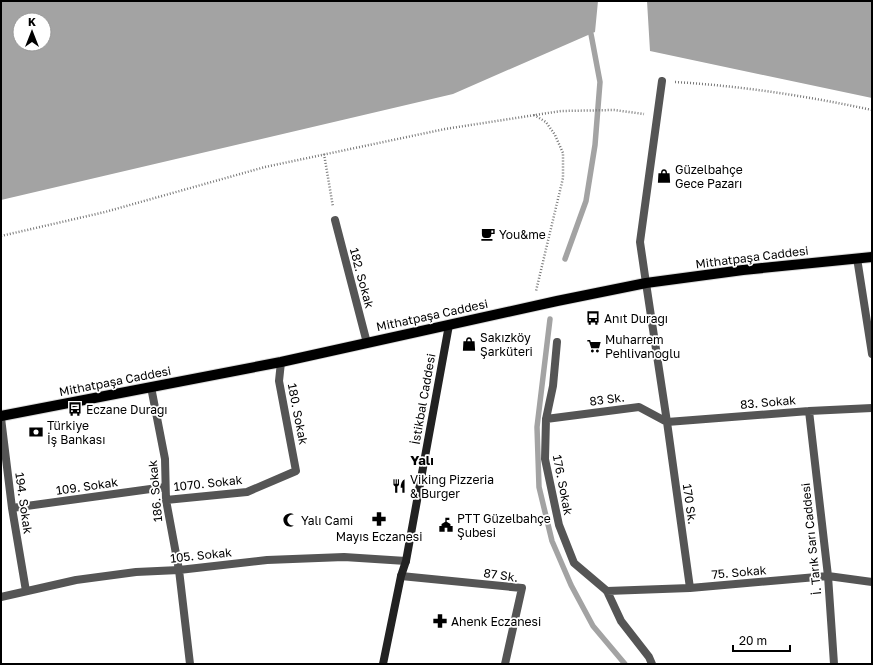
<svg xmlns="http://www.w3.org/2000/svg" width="873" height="665" viewBox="0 0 873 665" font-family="'Golos Text',sans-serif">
  <rect width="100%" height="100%" fill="#fff"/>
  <path fill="#a3a3a3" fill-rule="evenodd" d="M1,1H598L595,32L453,94L1,200ZM20,20H44V44H20Z
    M647,1H872V98L650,51Z"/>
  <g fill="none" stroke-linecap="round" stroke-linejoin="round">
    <path stroke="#a3a3a3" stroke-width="5.5" d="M565,259L586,201L595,145L600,82L591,34
      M550,319L537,427L539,487L552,541L571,585L593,626L625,664"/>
    <defs>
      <path id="primary" d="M1,416L281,362L557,301L646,283L743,270L872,257"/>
    </defs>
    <use href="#primary" stroke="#dbdbdb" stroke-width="12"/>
    <path stroke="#777" stroke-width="2.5" stroke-dasharray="1 2" stroke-linecap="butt" d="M675,82C742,86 807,96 872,110
      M534,115L546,122L555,135L563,153V178L536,291
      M324,154L333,207
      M1,236L105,212L265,167L445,129L561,111L614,110L644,114"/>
    <path stroke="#555" stroke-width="8" d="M646,283L640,242L662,81"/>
    <path stroke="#555" stroke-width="8" d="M335,220L367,343
      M857,258L872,354
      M646,283L667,422L690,588
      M557,342L553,386L546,419L545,459L559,525L574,563L607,591L621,621L649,657L652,664
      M151,387L165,459L166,500L179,570L190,664
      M809,411L828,576L834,664
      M1,418L12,508L26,591
      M546,419L639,407L667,422
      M667,422L809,411L872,408
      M166,500L247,492L296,471L279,381L281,362
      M12,508L165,487
      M401,576L522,588L505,664
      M607,591L690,588L828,576L872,582
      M1,597L76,580L136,572L179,570L267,560L344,557L406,561"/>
    <path stroke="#222" stroke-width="8" d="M383,664L401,576L406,561L449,325"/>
    <use href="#primary" stroke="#000" stroke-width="10"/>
  </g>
  <defs>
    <symbol id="shop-bare" viewBox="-9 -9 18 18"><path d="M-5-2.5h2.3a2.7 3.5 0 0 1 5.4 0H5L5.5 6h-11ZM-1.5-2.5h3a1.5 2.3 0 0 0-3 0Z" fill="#000" stroke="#fff" stroke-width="2.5" paint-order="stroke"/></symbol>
    <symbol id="cafe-bare" viewBox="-9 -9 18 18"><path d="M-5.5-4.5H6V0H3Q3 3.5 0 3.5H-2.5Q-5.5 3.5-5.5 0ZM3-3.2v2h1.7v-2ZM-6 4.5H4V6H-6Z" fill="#000" stroke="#fff" stroke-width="2.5" paint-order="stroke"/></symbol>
    <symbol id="bus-bare" viewBox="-9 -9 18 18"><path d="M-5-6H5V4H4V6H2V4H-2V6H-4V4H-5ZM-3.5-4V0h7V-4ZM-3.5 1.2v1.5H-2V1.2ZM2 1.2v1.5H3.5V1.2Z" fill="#000" stroke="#fff" stroke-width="2.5" paint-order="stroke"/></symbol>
    <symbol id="supermarket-bare" viewBox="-9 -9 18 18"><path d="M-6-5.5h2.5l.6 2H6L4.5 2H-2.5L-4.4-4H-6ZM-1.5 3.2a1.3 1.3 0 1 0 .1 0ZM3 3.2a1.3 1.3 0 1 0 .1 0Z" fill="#000" stroke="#fff" stroke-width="2.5" paint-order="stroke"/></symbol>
    <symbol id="bank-bare" viewBox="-9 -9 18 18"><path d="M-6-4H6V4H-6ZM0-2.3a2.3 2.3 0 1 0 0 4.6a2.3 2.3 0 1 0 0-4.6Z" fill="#000" stroke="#fff" stroke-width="2.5" paint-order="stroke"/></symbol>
    <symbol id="restaurant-bare" viewBox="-9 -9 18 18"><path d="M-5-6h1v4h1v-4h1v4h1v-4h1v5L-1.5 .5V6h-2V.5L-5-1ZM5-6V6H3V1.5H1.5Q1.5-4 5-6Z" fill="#000" stroke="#fff" stroke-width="2.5" paint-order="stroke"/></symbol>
    <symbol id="pharmacy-bare" viewBox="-9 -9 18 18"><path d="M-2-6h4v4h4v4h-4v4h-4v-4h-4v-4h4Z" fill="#000" stroke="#fff" stroke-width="2.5" paint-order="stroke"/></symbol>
    <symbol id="mosque-bare" viewBox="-9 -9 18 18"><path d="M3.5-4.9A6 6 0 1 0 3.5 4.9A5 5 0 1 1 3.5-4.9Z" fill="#000" stroke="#fff" stroke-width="2.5" paint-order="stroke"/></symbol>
    <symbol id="civic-bare" viewBox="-9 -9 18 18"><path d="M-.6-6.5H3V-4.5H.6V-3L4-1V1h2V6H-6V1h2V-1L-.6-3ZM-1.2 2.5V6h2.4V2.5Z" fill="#000" stroke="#fff" stroke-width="2.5" paint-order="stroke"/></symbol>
  </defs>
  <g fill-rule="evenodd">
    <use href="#shop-bare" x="654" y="166" width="20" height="20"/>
    <use href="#cafe-bare" x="478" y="224" width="20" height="20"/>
    <use href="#bus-bare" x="583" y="308" width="20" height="20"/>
    <use href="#shop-bare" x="459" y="334" width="20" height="20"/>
    <use href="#supermarket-bare" x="584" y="336" width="20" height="20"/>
    <use href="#bus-bare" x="65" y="399" width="20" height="20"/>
    <use href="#bank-bare" x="26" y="422" width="20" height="20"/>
    <use href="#restaurant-bare" x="389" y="476" width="20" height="20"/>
    <use href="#pharmacy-bare" x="369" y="509" width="20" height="20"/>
    <use href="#mosque-bare" x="280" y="510" width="20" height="20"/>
    <use href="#civic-bare" x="436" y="515" width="20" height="20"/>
    <use href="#pharmacy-bare" x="430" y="611" width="20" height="20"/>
  </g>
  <g text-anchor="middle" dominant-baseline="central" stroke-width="3.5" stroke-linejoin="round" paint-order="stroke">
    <g font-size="12" fill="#000" stroke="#fff" text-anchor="start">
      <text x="675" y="169">Güzelbahçe<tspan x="675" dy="14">Gece Pazarı</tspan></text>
      <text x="499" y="234">You&amp;me</text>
      <text x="604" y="318">Anıt Durağı</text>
      <text x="480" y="337">Sakızköy<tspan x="480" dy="14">Şarküteri</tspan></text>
      <text x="605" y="339">Muharrem<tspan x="605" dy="14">Pehlivanoğlu</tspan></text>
      <text x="86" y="409">Eczane Durağı</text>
      <text x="47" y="425">Türkiye<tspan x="47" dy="14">İş Bankası</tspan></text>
      <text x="410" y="479">Viking Pizzeria<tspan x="410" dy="14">&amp; Burger</tspan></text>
      <text x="457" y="518">PTT Güzelbahçe<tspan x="457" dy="14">Şubesi</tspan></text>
      <text x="301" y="520">Yalı Cami</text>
      <text x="379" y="536" text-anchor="middle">Mayıs Eczanesi</text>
      <text x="451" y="621">Ahenk Eczanesi</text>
    </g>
    <g font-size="12" fill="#000" stroke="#fff">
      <text transform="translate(752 257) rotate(-7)">Mithatpaşa Caddesi</text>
      <text transform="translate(362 278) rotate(75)">182. Sokak</text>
      <text transform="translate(432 315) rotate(-12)">Mithatpaşa Caddesi</text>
      <text transform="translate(115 381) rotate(-11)">Mithatpaşa Caddesi</text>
      <text transform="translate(423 399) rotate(-80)">İstikbal Caddesi</text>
      <text transform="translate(607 399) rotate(-7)">83 Sk.</text>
      <text transform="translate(768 402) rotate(-5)">83. Sokak</text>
      <text transform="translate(298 414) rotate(79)">180. Sokak</text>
      <text transform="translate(208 483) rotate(-6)">1070. Sokak</text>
      <text transform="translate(563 485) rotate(79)">176. Sokak</text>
      <text transform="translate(87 486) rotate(-8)">109. Sokak</text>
      <text transform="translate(155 491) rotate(-95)">186. Sokak</text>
      <text transform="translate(24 503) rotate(82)">194. Sokak</text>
      <text transform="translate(690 504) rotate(82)">170 Sk.</text>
      <text transform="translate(811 539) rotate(-96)">İ. Tarık Sarı Caddesi</text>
      <text transform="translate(201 555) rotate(-6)">105. Sokak</text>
      <text transform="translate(739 572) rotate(-5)">75. Sokak</text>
      <text transform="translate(501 575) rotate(8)">87 Sk.</text>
    </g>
    <g font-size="13" font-weight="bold" fill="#000" stroke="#fff">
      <text x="422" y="460">Yalı</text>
    </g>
  </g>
  <rect width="873" height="665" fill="none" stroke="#000000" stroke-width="4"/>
  <g transform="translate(32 32)"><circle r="19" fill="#ffffff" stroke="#999999"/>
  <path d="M0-3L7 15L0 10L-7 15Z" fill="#000000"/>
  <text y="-6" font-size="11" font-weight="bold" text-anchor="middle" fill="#000000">K</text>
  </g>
  <path d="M733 645v6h57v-6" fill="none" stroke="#000000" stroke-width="2"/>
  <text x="739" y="645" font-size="12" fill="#000000" stroke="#ffffff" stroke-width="3" paint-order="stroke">20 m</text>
</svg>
